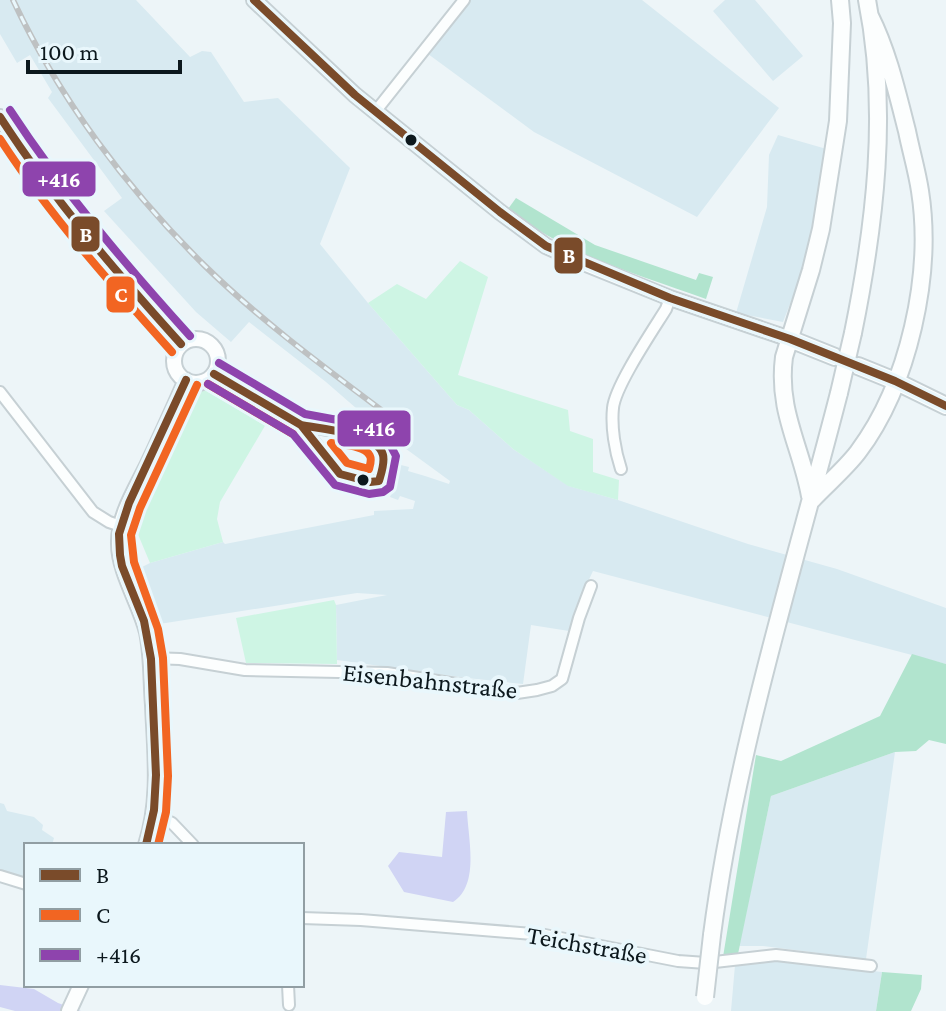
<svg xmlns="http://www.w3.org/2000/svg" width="946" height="1011" viewBox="0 0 946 1011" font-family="'Crimson Pro',serif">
  <rect width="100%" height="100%" fill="#edf5f8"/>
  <path fill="#d8eaf1" d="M0,0H136L190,57L202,51L211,52L244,102L278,98L350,168L320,244L368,303L457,405L469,410L513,449L569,486L618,500L748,544L837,569L946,608V664L593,571L576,607L569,631L531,625L523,684L467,678L337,660L336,605L387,595L357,593L153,625L130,573L150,563L223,542L225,544L374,515V511L413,509L415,501L400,496L398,500L390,497L401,465L409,467L408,471L425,476L449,484L450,481L387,435L326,382L249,322L231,342L196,312L104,211L122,198L48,98L52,92L30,55L17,63L0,34Z
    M470,0H642L779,108L697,217L534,132L424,51Z
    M725,0H755L803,56L773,81L713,11Z
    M778,135L830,150L809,255L783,322L736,313L767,207L769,155Z
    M895,752L866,959L763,946H739L771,796Z
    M0,803L4,804L7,811L34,817L43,825L42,830L54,838L52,845H26V878L0,870Z
    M766,959L882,972L876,1011H731L735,965Z"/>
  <path fill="#cef5e4" d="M28,136L91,220L182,325L181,328L97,239L51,179L25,138Z
    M460,261L488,277L458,375L568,410L570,431L593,439V472L619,480L618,500L568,486L513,449L469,410L457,405L368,303L397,284L426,299Z
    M204,390H214L221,392L269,419L220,502L217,519L223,542L150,563L137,532L138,524L197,393Z
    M334,600L336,605L337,664L246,663L236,618Z"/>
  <path fill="#b1e4ce" d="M516,198L595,245L696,280L699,273L713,277L706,299C637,274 566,255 508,209Z
    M912,654L946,664V744L929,740L916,751L895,752L771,796L738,954L723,957L756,755L781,761L880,716Z
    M882,972L922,975L921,989L911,1011H876Z"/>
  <path fill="#d0d4f4" d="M467,811C468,838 480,885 453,902L404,892L388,866L399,852L442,857L446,812Z
    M0,985L34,989L58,1003L81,1011H15L0,1007Z"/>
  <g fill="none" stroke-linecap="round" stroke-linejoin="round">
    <defs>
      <path id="street" d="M375,112L464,0
        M214,374L301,425L367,438L378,445L384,457L379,481L370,482L340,474L301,425
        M0,392L93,512L109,522L121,526
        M621,469C615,451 611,427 613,408C615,386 653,330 666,309L670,298
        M150,658L180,659L245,670L387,673L495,690L517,693L537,690L552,686L562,679L579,618L591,586
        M154,814L172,823L193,845
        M0,876L26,884
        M302,918L361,920L545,935L678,961L706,963L776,955L871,966
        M288,985L289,1005"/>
      <path id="secondary" d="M254,0L355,95L500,212L546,246L586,264L670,298L790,339
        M0,117C52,200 116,272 181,344
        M174 361a22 22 0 1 1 44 0a22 22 0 1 1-44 0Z
        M146,845C161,799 155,752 153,705C151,681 152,655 147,632C140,604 119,572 119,544C118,516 136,489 148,464C161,436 174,408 186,380
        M69,1011L81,985"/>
      <path id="primary" d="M853,333C875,225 889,110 867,0
        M790,339L835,357
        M858,366L895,381L946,406
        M810,496C801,446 777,411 784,357L811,270L821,229L838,121L842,23L840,0
        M812,500C827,484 845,469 858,452C909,384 933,274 920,191C917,171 911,151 907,131C897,92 888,52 870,16
        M712,935C736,751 793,572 839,393"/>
    </defs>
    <use href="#street" stroke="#c6d0d4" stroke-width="14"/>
    <use href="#secondary" stroke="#c6d0d4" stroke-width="18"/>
    <use href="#primary" stroke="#c6d0d4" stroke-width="20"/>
    <use href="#street" stroke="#fcfefe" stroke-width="10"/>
    <use href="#secondary" stroke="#fcfefe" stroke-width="14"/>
    <use href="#primary" stroke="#fcfefe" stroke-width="16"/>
    <defs>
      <path id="rail" d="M13,0C59,98 127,189 204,265C261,321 328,370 392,418"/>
    </defs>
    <use href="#rail" stroke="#bec1c2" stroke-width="6"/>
    <use href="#rail" stroke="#e9f7fc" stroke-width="3" stroke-dasharray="9" stroke-linecap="butt"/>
    <defs>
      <path id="primary-bridge" d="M839,393L853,333
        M705,997L712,935"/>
    </defs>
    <use href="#primary-bridge" stroke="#c6d0d4" stroke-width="20" stroke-linecap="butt"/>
    <use href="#primary-bridge" stroke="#fcfefe" stroke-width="16"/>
    <defs>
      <path id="bus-1" d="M254,0L355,95L500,212L546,246L670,298L790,339L895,381L946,406
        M0,117C53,199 116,272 181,344
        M214,374L301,425
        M301,425C321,429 378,433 383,455C385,463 381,474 379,481L370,482L340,474Z
        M146,845L154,810L156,775L151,659L144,621L122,566L120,555L119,534L129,503L186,380"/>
      <path id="bus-2" d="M0,139C50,216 111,284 172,352
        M208,384L293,434
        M331,443C341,445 365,445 370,456C372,460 370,465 369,469L347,463Z
        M158,845L166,812L168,776L163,658L158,629L134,562L131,535L140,508L197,385"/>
      <path id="bus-3" d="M10,110C63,191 125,264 190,336
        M208,384L293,434L335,485L369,494L383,492L390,487L396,456L385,435L370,426L305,414L219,363"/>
    </defs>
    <use href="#bus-1" stroke="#e9f7fc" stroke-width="14"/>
    <use href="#bus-2" stroke="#e9f7fc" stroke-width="14"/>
    <use href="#bus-3" stroke="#e9f7fc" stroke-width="14"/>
    <use href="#bus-1" stroke="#7a4b2a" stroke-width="8"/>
    <use href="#bus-2" stroke="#f26522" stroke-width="8"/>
    <use href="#bus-3" stroke="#8e44ad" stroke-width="8"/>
  </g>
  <g fill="#0c181d" stroke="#e9f7fc" stroke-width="3">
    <circle cx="411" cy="140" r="7"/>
    <circle cx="363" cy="480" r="7"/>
  </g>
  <g text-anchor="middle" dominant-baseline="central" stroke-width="8" stroke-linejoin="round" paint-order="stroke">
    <g font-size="26" fill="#0c181d" stroke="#e9f7fc">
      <text transform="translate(430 681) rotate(6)">Eisenbahnstraße</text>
      <text transform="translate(587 945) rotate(10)">Teichstraße</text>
    </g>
  </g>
  <g stroke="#e9f7fc" stroke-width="3">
    <rect x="21" y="160" width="76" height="38" rx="8" fill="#8e44ad"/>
    <rect x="70" y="215" width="31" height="38" rx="8" fill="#7a4b2a"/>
    <rect x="553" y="236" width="31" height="39" rx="8" fill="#7a4b2a"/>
    <rect x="105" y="275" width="31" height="39" rx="8" fill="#f26522"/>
    <rect x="336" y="409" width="76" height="39" rx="8" fill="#8e44ad"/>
  </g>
  <g font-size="22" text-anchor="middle" font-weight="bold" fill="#fff">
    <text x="59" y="187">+416</text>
    <text x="86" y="242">B</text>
    <text x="569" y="263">B</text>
    <text x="121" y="302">C</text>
    <text x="374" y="436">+416</text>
  </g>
  <rect x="24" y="843" width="280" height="144" fill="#e9f7fc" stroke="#919ea3" stroke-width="2"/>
  <rect x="40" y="869" width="40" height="12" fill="#7a4b2a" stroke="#919ea3" stroke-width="2"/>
  <text x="96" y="883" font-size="24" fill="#0c181d">B</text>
  <rect x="40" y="909" width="40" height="12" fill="#f26522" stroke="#919ea3" stroke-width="2"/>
  <text x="96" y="923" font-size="24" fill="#0c181d">C</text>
  <rect x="40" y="949" width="40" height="12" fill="#8e44ad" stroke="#919ea3" stroke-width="2"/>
  <text x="96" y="963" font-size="24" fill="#0c181d">+416</text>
  <path d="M28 60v12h152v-12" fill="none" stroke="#0c181d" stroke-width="4"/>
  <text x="40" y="60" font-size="24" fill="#0c181d" stroke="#e9f7fc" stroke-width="6" paint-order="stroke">100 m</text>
</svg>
